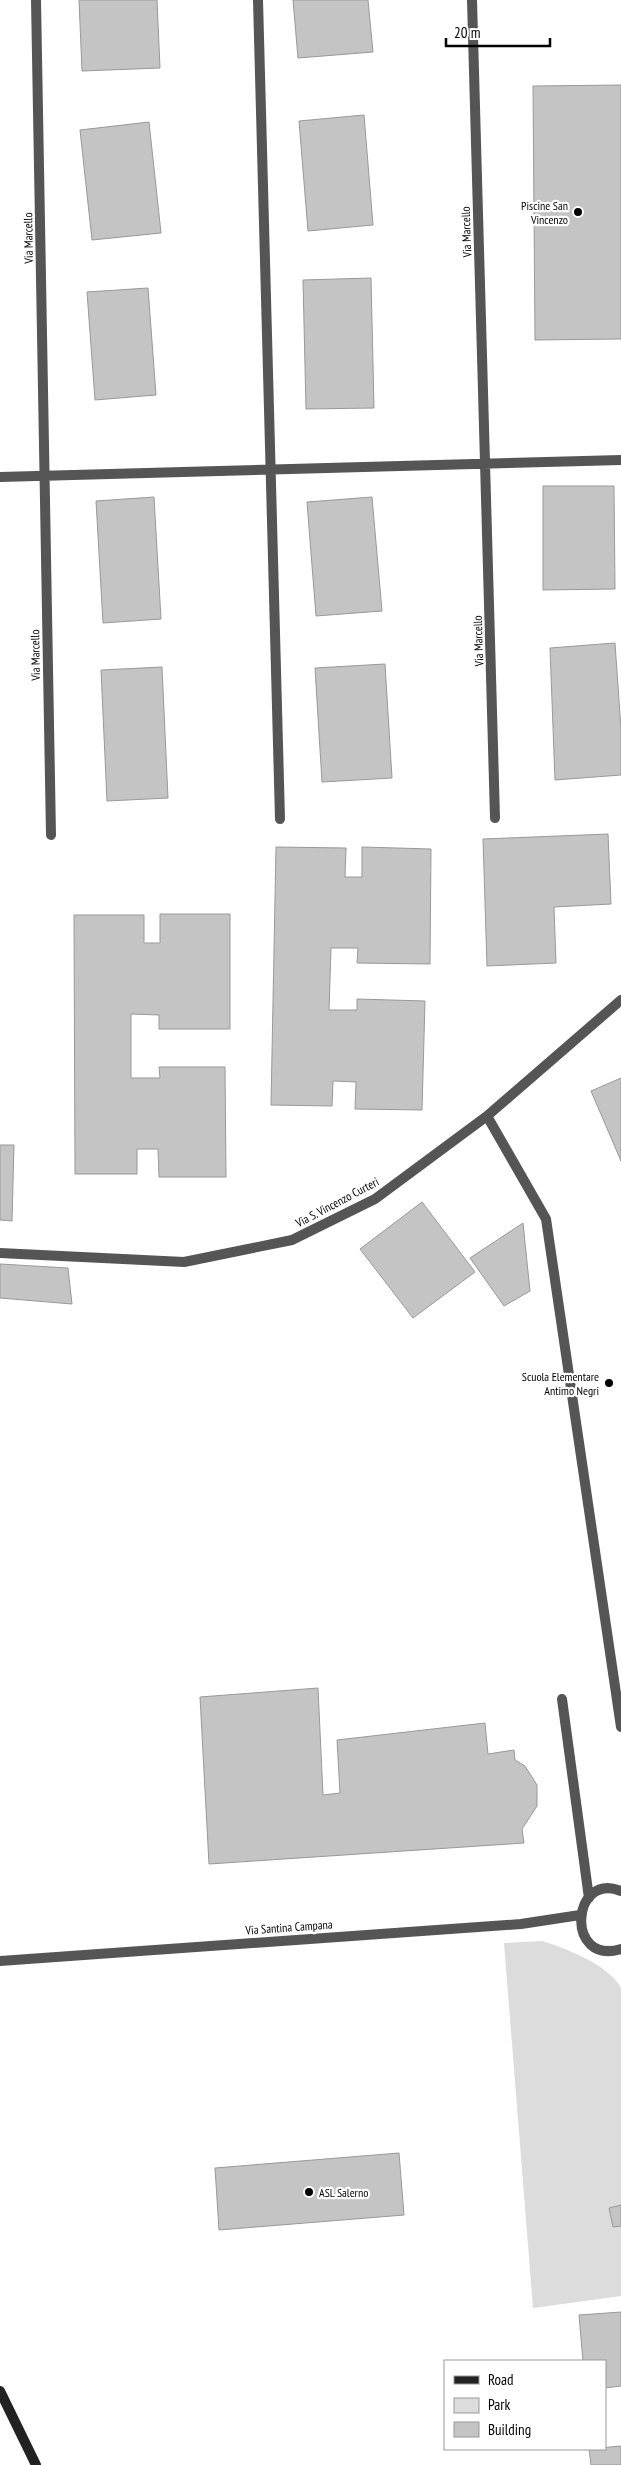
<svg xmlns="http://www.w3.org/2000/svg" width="621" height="2465" viewBox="0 0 621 2465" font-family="'PT Sans Narrow',sans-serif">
  <rect width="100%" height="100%" fill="#fff"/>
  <path fill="#dcdcdc" d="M542,1941C565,1948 609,1965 621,1988V2296L533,2308L504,1943Z"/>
  <path fill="#c4c4c4" stroke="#999" d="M79,0H157L160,68L82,71Z
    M293,0H368L373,52L298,58Z
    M621,85V339L535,340L533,86Z
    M364,115L373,225L308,231L299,121Z
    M149,122L161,233L92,240L80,130Z
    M371,278L374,408L306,409L303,280Z
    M148,288L156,395L95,400L87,292Z
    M543,486H614L615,589L543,590Z
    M154,497L161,619L103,623L96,501Z
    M372,497L382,611L316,616L307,502Z
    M615,643L621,729V775L555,780L550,648Z
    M385,664L392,778L322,782L315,668Z
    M162,667L168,798L107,801L101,670Z
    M608,834L611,904L554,907L556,963L487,966L483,839Z
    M276,847L346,848L345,877H362V847L431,849L430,964L357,963L358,948H331L329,1010H357V999L425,1001L422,1110L355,1109L356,1082L333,1081L332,1106L271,1105Z
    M160,914H230V1029H159V1015L131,1014V1078H160L159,1067H225L226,1177H159L158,1149H137V1174H75L74,915H144V943H160Z
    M621,1078V1161L591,1091Z
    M0,1145H14L12,1221L0,1220Z
    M422,1202L475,1272L413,1318L360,1249Z
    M523,1223L530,1291L504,1306L470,1258Z
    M0,1264L68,1268L72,1304L0,1298Z
    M318,1688L323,1795L340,1793L337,1740L485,1723L488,1754L514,1750L515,1760L525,1766L537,1785V1806L522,1829L524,1843L209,1864L200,1697Z
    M399,2153L404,2215L219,2230L215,2168Z
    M621,2205V2226L613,2227L609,2208Z
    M621,2312V2386L605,2388V2361H583L579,2315Z
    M621,2446V2465H591L589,2449Z"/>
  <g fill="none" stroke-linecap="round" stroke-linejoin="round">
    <path stroke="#555" stroke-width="10" d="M36,0L51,835
      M258,0L280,819
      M472,0L495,818
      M0,477L621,460
      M487,1116L546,1219L621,1727
      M0,1253L184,1262L292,1240L375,1199L487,1116L621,1000
      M562,1699L589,1898
      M621,1891C571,1871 565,1966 621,1949
      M0,1961L521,1924L580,1915"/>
    <path stroke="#222" stroke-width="10" d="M0,2391L36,2465"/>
  </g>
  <g fill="#000" stroke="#fff" stroke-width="2">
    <circle cx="578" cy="212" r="5"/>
    <circle cx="609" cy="1383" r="5"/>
    <circle cx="309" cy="2192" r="5"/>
  </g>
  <g text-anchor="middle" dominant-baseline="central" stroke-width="4.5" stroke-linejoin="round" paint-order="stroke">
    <g font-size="12" fill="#000" stroke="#fff" text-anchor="end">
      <text x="568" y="205">Piscine San<tspan x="568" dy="14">Vincenzo</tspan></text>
      <text x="599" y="1376">Scuola Elementare<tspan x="599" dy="14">Antimo Negri</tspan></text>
      <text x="319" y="2192" text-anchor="start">ASL Salerno</text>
    </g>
    <g font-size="12" fill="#000" stroke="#fff">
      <text transform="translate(466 232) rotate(-92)">Via Marcello</text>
      <text transform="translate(28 238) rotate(-91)">Via Marcello</text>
      <text transform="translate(478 641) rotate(-92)">Via Marcello</text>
      <text transform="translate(35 655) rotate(-91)">Via Marcello</text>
      <text transform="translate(337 1202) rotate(-28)">Via S. Vincenzo Curteri</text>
      <text transform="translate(289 1927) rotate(-4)">Via Santina Campana</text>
    </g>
  </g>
  <rect x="444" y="2360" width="162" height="90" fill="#ffffff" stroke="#999999"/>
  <rect x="454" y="2376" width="25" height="8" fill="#222222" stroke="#999999"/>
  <text x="488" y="2385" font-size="15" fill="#000000">Road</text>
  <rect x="454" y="2398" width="25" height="15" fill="#dcdcdc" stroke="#999999"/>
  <text x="488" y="2410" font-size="15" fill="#000000">Park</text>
  <rect x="454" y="2422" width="25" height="15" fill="#c4c4c4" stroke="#999999"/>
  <text x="488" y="2435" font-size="15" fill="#000000">Building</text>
  <path d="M446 38v8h104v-8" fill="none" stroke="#000000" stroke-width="2.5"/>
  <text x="454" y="38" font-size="15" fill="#000000" stroke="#ffffff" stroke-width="4" paint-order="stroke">20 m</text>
</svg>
